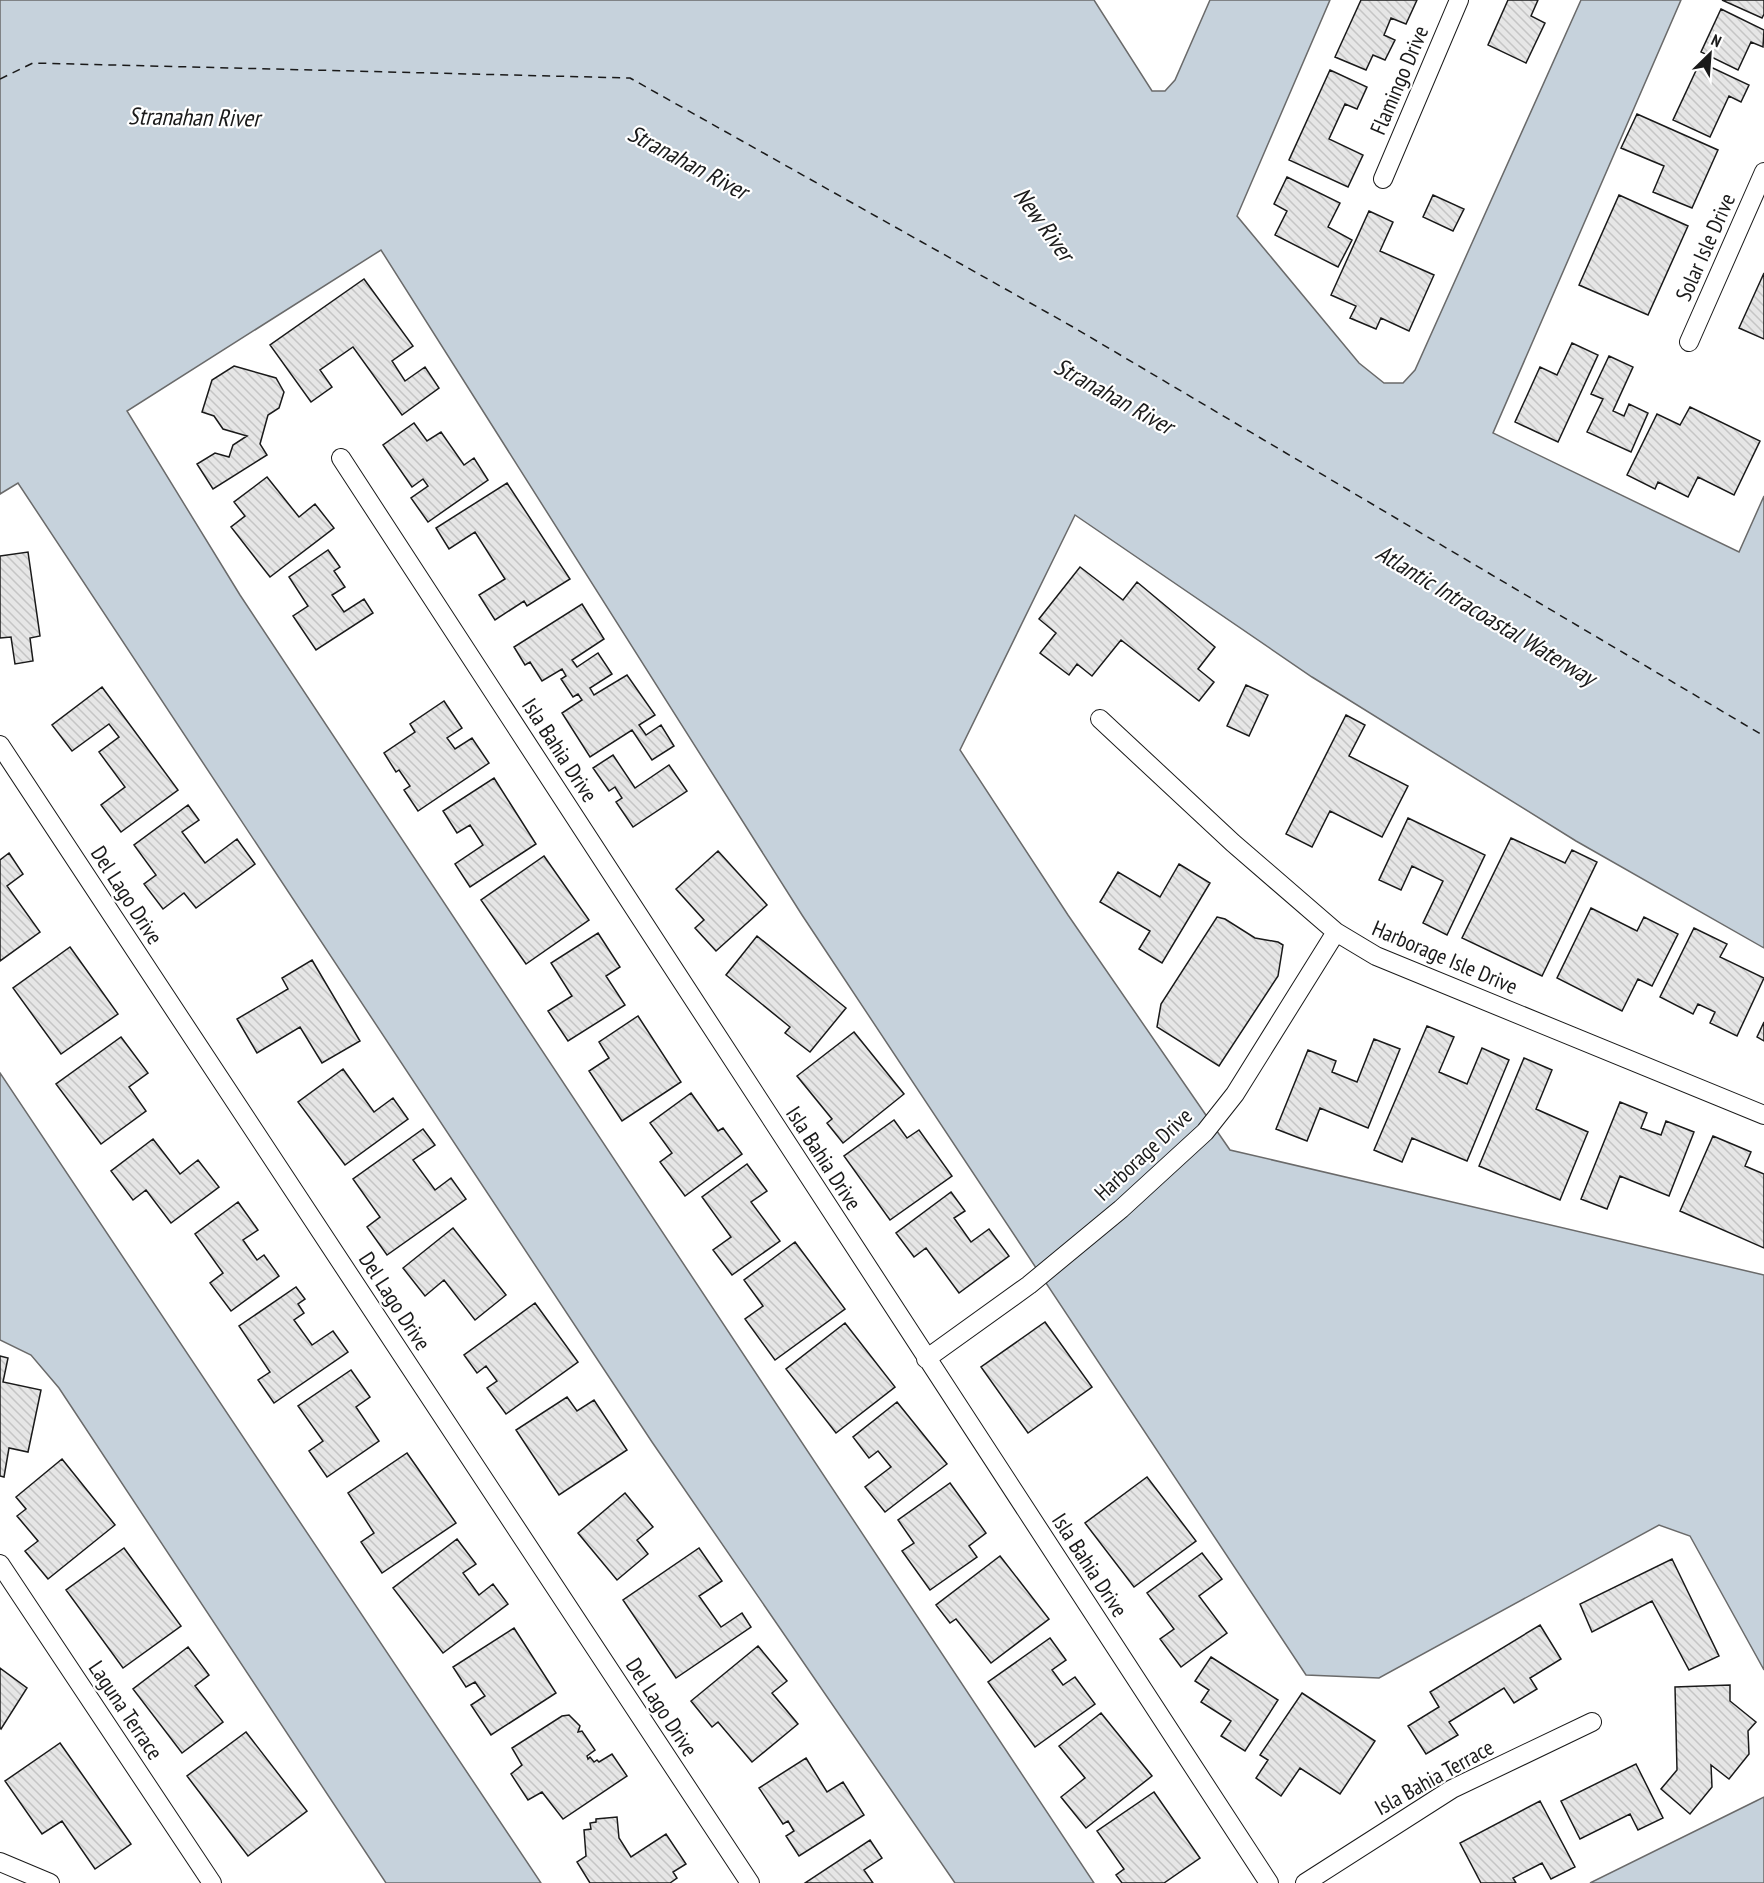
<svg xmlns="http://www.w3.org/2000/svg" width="1764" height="1883" viewBox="0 0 1764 1883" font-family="'PT Sans Narrow',sans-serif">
  <defs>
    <pattern id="building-back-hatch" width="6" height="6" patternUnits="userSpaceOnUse" patternTransform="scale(1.5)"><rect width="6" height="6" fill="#e6e6e6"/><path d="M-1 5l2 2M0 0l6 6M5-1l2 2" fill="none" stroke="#c5c5c5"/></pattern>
  </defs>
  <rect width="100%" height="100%" fill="#fff"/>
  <path fill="#c6d2dc" stroke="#6a6a6a" stroke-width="1.5" d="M0,0H1094L1152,91H1165L1175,80L1210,0H1330L1237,216L1359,363L1384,383H1403L1415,370L1581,0H1681L1493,433L1739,552L1764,496V948L1576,841L1312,677L1075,515L960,750L1068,915L1230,1150L1764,1275V1670L1690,1536L1659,1525L1379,1678L1306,1675L802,915L381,250L127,411L240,595L1094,1883H955L652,1442L18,483L0,494Z
    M0,1073L541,1883H386L59,1388L31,1355L0,1340Z
    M1764,1797V1883H1590L1756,1801Z"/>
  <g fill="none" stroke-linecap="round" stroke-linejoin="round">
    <path stroke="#1a1a1a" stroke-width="1.5" stroke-dasharray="8 6" stroke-linecap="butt" d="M0,79L33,63L630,78L1073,327L1764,736"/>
  </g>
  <path fill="url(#building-back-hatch)" stroke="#1a1a1a" stroke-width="1.5" d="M1361,0H1417L1406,24L1391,18L1384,35L1395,40L1385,60L1373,55L1366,70L1335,57Z
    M1508,0H1538L1531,16L1545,23L1526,63L1488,45Z
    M1722,0H1764V14L1762,18Z
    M1721,9L1764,30L1763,47L1751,42L1738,70L1701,52Z
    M1700,62L1749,85L1741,102L1729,96L1710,137L1673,120Z
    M1330,70L1367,87L1357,109L1345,104L1329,139L1363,155L1348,187L1289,160Z
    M1637,114L1718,150L1692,208L1653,192L1664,166L1621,148Z
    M1287,177L1340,203L1328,227L1352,240L1338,267L1275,235L1287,211L1274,204Z
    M1433,195L1464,209L1453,231L1423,217Z
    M1619,195L1688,226L1648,315L1579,285Z
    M1369,211L1393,222L1380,251L1434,275L1409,331L1381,318L1376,329L1350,318L1356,306L1331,295Z
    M1764,273V339L1739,328Z
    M364,279L413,346L392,361L405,381L425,367L439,388L402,415L353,347L320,370L332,387L311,402L270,345Z
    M1572,343L1598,355L1558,442L1515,422L1540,367L1557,375Z
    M1609,356L1633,367L1613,411L1624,416L1629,404L1648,413L1631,452L1587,432L1603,399L1591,394Z
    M234,366L276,378L284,392L279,408L268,415L260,444L267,455L213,489L197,464L215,453L229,457L233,445L247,436L223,429L214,416L202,412L212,380Z
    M1690,407L1760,441L1734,495L1698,477L1688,497L1658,482L1655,489L1627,475L1657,414L1680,425Z
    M414,423L427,441L441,432L464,465L474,458L488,480L428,522L411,498L428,486L423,479L412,487L383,445Z
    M267,477L299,517L315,504L334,528L270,577L231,527L245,516L234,502Z
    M507,483L570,579L527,606L524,601L495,620L479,595L505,579L475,532L449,549L436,528Z
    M328,550L340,567L334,571L345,587L332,595L344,612L364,599L373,613L316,650L293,616L308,606L289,577Z
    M28,552L40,636L30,638L33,661L15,664L11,637L0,638V556Z
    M1080,567L1123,600L1137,582L1215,647L1198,669L1214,682L1199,701L1121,640L1092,676L1077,664L1069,675L1040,653L1056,633L1039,619Z
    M582,604L604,639L572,660L577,667L598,653L612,674L590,688L594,695L627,675L655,715L639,725L646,735L661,725L674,746L652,760L632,730L590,757L562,713L582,700L578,694L573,697L561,679L566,676L562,669L542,681L530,662L525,665L514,647Z
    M1246,685L1268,695L1249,736L1227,726Z
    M102,687L178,790L121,832L101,805L125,787L99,752L119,737L109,724L72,751L52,725Z
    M444,701L462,728L447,738L455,749L472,738L489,763L418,811L404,790L410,786L399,770L396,772L384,753L415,732L410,724Z
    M1346,715L1365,725L1349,756L1408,786L1382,837L1330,811L1312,847L1286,834Z
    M613,755L635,788L669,765L687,791L633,827L616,802L622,798L615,787L609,791L593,768Z
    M494,778L536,844L470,887L455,864L483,845L470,825L457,833L443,811Z
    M188,805L199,820L182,832L205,863L237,839L255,864L196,908L184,893L163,909L144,884L156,875L134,845Z
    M1408,818L1485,855L1447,935L1423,923L1443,881L1412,866L1401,890L1379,880Z
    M1511,838L1565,863L1572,850L1597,862L1542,976L1462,938Z
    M718,851L767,905L716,951L695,928L704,920L676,889Z
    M9,853L23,874L7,886L40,932L0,961V860Z
    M544,856L589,920L526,964L481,900Z
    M1179,864L1210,883L1162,963L1139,949L1150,931L1100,902L1118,872L1160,897Z
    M1591,908L1637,931L1644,917L1678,934L1652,986L1638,979L1622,1011L1557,978Z
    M1217,917L1225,919L1255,938L1278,942L1283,945L1278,976L1219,1066L1157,1027L1161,1004Z
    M1694,928L1727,944L1720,957L1764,978L1737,1036L1710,1023L1715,1012L1698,1004L1693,1014L1660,997Z
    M598,933L620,967L606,976L625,1005L568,1041L548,1011L572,996L551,963Z
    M757,936L846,1008L810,1052L785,1033L790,1027L726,975Z
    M70,947L118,1014L61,1054L13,988Z
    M312,960L360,1041L322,1063L300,1027L257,1053L237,1019L288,989L282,978Z
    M638,1016L681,1082L622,1121L589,1071L609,1058L599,1042Z
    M1764,1022V1041L1757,1037Z
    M1427,1026L1454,1037L1439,1072L1467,1084L1482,1048L1509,1060L1467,1161L1412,1138L1402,1162L1374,1150Z
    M854,1032L904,1094L843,1143L827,1123L832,1119L797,1076Z
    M121,1037L148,1073L129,1087L146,1111L101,1144L56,1084Z
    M1374,1039L1400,1049L1368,1128L1320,1108L1307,1141L1276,1129L1308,1050L1336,1061L1332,1072L1357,1082Z
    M1524,1058L1552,1070L1536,1109L1588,1132L1560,1200L1479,1166Z
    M343,1069L374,1112L393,1098L408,1119L345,1165L298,1102Z
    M691,1093L718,1131L723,1128L742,1154L685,1196L660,1162L672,1153L650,1123Z
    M1620,1102L1647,1113L1641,1128L1661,1135L1666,1121L1694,1132L1669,1196L1620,1176L1607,1209L1581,1199Z
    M894,1120L907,1138L919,1130L952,1176L890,1220L844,1156Z
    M423,1129L435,1145L413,1160L435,1190L451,1178L466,1199L387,1255L367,1227L380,1217L353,1179Z
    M1713,1136L1751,1152L1745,1166L1764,1174V1248L1680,1211Z
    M153,1139L180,1174L198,1160L219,1187L171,1223L146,1190L133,1200L111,1171Z
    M747,1164L767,1191L751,1202L780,1241L732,1275L713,1250L731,1237L702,1197Z
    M951,1192L965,1211L954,1218L971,1242L989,1229L1009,1256L959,1293L926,1248L914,1257L896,1233Z
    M238,1202L258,1230L243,1240L257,1260L264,1255L279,1276L231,1311L210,1283L223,1273L195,1234Z
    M453,1228L506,1295L475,1320L444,1280L425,1296L403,1268Z
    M795,1242L845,1309L775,1360L745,1319L763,1306L744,1280Z
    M296,1287L305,1299L298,1304L304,1313L294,1320L312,1345L333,1331L348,1352L274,1403L258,1380L270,1372L239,1326Z
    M535,1303L578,1362L506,1414L487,1388L497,1381L486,1366L477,1373L464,1355Z
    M1045,1322L1092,1387L1028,1433L981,1367Z
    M845,1323L895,1387L836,1433L786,1369Z
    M0,1356L8,1358L3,1382L41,1390L28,1452L9,1448L4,1477L0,1476Z
    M351,1370L370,1397L356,1407L379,1441L327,1477L309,1451L323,1441L298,1406Z
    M567,1397L577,1411L594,1400L627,1450L559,1495L516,1430Z
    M897,1402L947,1464L885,1512L865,1487L891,1467L878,1451L869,1458L853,1437Z
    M407,1453L456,1523L382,1573L361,1542L374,1533L348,1493Z
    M62,1459L115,1525L48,1579L25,1551L38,1541L17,1516L26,1509L16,1497Z
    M1147,1477L1196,1541L1134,1587L1085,1523Z
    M950,1483L986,1533L969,1546L977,1557L930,1590L902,1551L914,1543L898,1520Z
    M625,1493L653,1527L637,1540L648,1554L617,1580L578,1533Z
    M457,1539L476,1564L463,1573L479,1595L493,1584L508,1604L443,1653L393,1588Z
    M124,1548L181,1626L123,1668L66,1590Z
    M699,1548L722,1581L699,1596L721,1627L742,1613L751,1627L676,1678L623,1600Z
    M1202,1553L1222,1579L1199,1596L1227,1633L1181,1667L1160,1639L1174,1629L1147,1593Z
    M1000,1556L1049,1619L991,1663L956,1619L950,1623L936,1605Z
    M1672,1559L1719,1656L1689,1670L1652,1601L1592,1632L1580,1604Z
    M1540,1625L1561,1659L1530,1678L1537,1689L1514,1703L1504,1688L1449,1722L1458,1735L1426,1754L1408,1726L1439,1707L1430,1692Z
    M514,1628L556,1693L491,1735L471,1705L485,1696L475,1682L466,1687L453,1667Z
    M1050,1638L1066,1660L1052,1670L1063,1685L1075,1677L1095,1704L1035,1747L988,1682Z
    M758,1646L787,1681L772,1693L798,1724L752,1762L718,1722L712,1727L691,1701Z
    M188,1647L209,1675L195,1686L223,1722L182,1753L133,1689Z
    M1211,1657L1278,1700L1245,1751L1221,1736L1231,1721L1201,1702L1209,1690L1195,1681Z
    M0,1668L27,1688L1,1729L0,1728Z
    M1730,1685V1701L1756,1722L1748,1731L1749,1754L1729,1779L1711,1765L1712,1787L1690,1814L1661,1789L1677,1770L1675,1687Z
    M1302,1693L1375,1741L1340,1794L1300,1768L1281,1796L1256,1778L1268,1760L1260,1755Z
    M1101,1713L1152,1776L1086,1828L1061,1797L1085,1778L1059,1746Z
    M569,1715L580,1726L578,1732L582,1731L595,1750L587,1756L588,1759L590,1757L594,1762L597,1760L599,1762L612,1754L627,1776L563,1819L542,1792L528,1800L511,1774L522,1765L512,1748L562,1716Z
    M246,1732L307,1811L248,1856L187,1776Z
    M60,1743L131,1844L95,1869L62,1821L42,1834L5,1781Z
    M806,1758L827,1792L843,1782L864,1815L799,1856L786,1836L794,1831L788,1821L783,1824L759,1788Z
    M1636,1764L1663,1818L1638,1830L1630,1814L1580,1839L1561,1801Z
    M1154,1792L1200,1858L1164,1883H1122L1116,1875L1124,1869L1097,1831Z
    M1540,1801L1575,1867L1551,1879L1542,1863L1513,1878L1516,1883H1481L1460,1843Z
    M617,1817L619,1838L631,1857L666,1834L686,1864L673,1872L677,1878L670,1883H590L577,1862L586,1856L584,1830L591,1829L590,1823L596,1822V1819Z
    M870,1840L882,1858L864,1870L873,1883H805Z"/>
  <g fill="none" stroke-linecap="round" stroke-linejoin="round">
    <defs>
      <path id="minor" d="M1383,179L1459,0
        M1689,342L1764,172
        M341,458L1269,1883
        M1100,719L1233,843L1336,932L1376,956L1764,1115
        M0,745L750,1883
        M926,1359L1029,1285L1121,1209L1205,1132L1235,1094L1336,932
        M0,1564L212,1883
        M0,1862L50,1883
        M1305,1883L1452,1789L1592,1722"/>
    </defs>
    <use href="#minor" stroke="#1a1a1a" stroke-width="20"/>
    <use href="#minor" stroke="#fff" stroke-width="18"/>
  </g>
  <g text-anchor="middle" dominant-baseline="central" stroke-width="4.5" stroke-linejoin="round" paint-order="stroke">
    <g font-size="22" fill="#1a1a1a" stroke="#fff">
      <text transform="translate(1399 80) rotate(-67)">Flamingo Drive</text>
      <text transform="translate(1705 247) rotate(-66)">Solar Isle Drive</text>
      <text transform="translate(560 750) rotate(57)">Isla Bahia Drive</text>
      <text transform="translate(127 895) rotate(57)">Del Lago Drive</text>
      <text transform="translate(1445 957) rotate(23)">Harborage Isle Drive</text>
      <text transform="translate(1143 1154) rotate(-43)">Harborage Drive</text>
      <text transform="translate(824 1158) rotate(57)">Isla Bahia Drive</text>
      <text transform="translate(395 1301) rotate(57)">Del Lago Drive</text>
      <text transform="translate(1090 1565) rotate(57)">Isla Bahia Drive</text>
      <text transform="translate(662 1707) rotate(57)">Del Lago Drive</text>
      <text transform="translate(126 1710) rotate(56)">Laguna Terrace</text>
      <text transform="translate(1434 1777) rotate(-29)">Isla Bahia Terrace</text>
    </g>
    <g font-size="24" font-style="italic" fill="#1a1a1a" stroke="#fff">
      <text transform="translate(194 117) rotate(1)">Stranahan River</text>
      <text transform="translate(688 162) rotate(28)">Stranahan River</text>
      <text transform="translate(1044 224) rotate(54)">New River</text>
      <text transform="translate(1114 396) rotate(29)">Stranahan River</text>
      <text transform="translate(1486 615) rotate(31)">Atlantic Intracoastal Waterway</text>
    </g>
  </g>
  <g transform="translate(1710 54) rotate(25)" stroke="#ffffff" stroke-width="4.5" paint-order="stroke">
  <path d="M0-4.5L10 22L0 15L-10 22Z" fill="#1a1a1a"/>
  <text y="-9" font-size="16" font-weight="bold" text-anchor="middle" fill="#1a1a1a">N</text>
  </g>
</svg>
